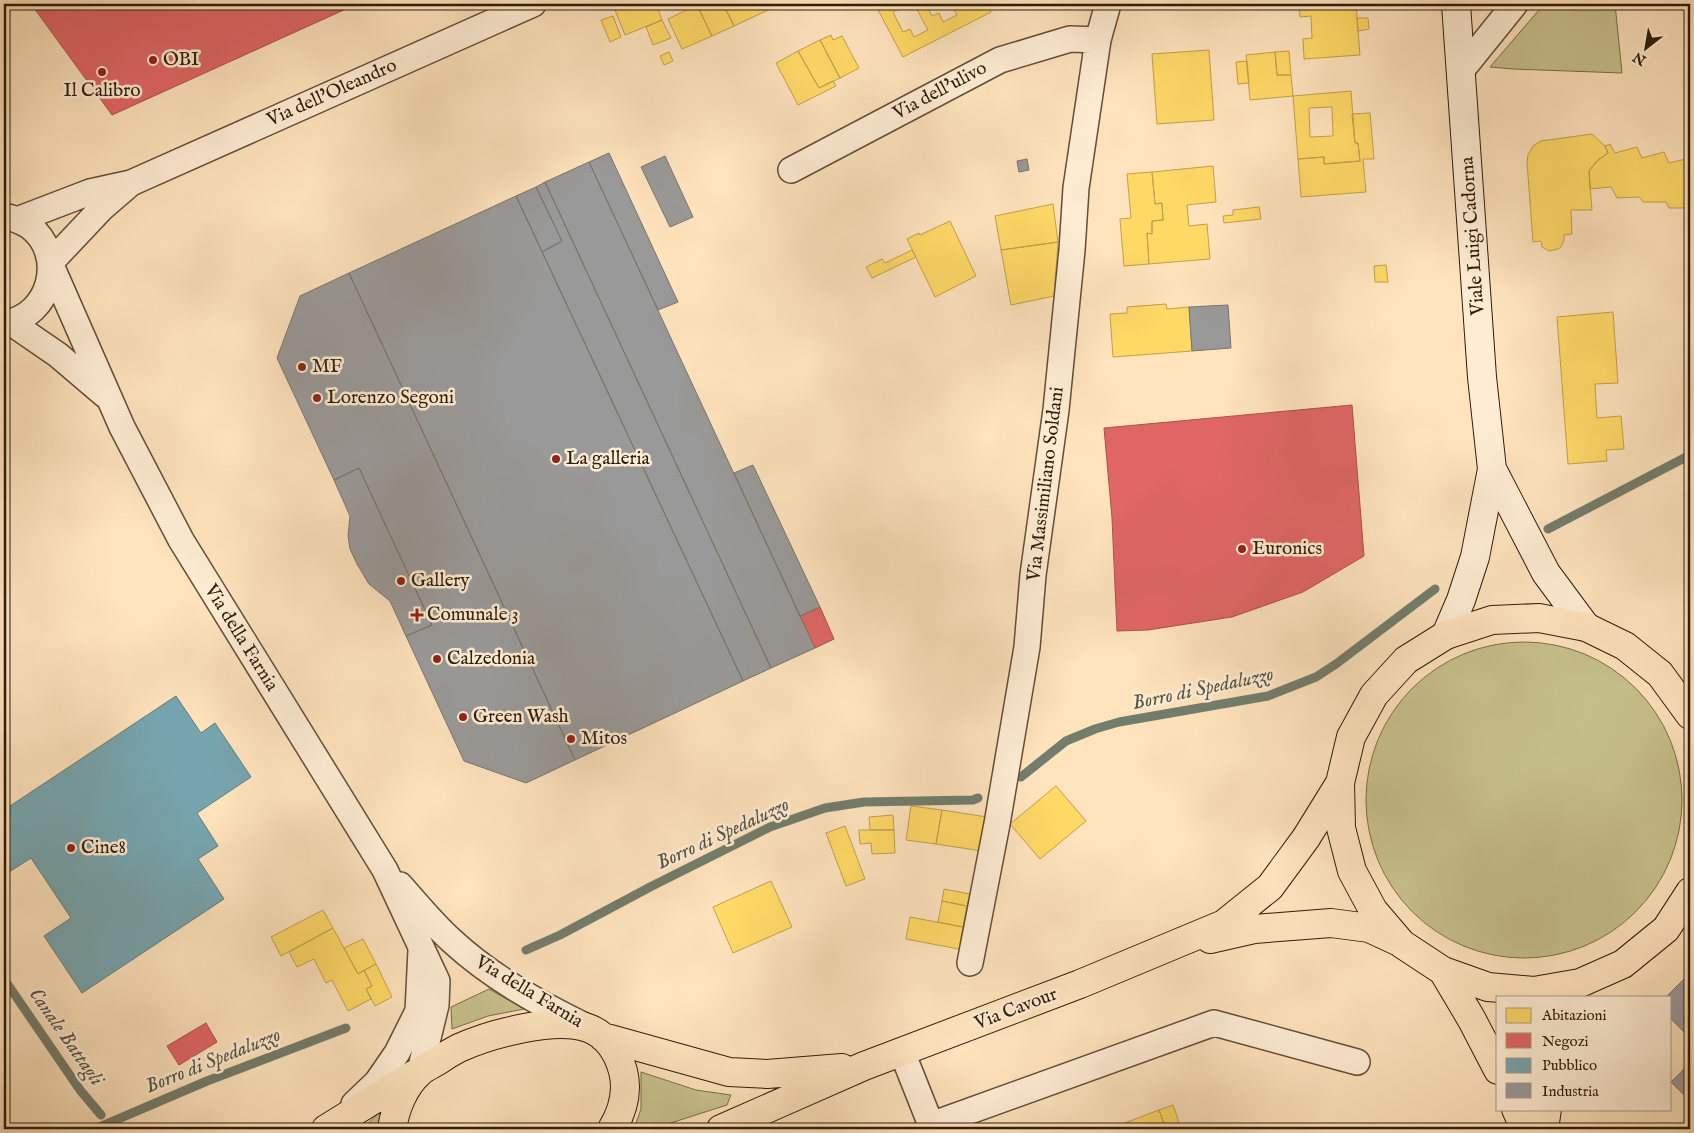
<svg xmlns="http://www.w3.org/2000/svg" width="1694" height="1133" viewBox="0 0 1694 1133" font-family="'IM FELL English',serif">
  <rect width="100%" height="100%" fill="#fee3bd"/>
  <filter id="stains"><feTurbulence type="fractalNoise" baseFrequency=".004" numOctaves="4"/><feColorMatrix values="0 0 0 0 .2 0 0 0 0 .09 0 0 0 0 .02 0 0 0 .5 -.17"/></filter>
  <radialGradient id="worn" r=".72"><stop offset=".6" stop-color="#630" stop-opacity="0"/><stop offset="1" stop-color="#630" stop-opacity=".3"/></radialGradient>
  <path fill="#c7c18c" stroke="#7b6e4a" d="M1544,4H1615L1622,73L1513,69L1490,67Z
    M1366 800a158 158 0 1 1 316 0a158 158 0 1 1-316 0Z
    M489,989L524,1009L488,1016L452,1029L451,1007Z
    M641,1072L696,1090L731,1095L727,1105L652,1129H634L641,1109Z
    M380,1112H384L380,1129H362Z"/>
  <path fill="#ffd966" stroke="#c1a04a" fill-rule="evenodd" d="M630,4H656L662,20L625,35L615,10Z
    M700,4H723L734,26L712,36L697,5Z
    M723,4H781L734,26Z
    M886,4H909L893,12L903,32L910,29L914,37L928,30L914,4H926L932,16L939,13L943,22L957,15L951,4H971L973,8L980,4H987L991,12L903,57L877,8Z
    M1299,4H1356L1360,55L1304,59L1303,39L1312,38L1311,16L1300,17Z
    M697,5L712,36L682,49L668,19Z
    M613,16L621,37L610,42L601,20Z
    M1357,18H1368L1369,29L1358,31Z
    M662,20L671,38L653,45L646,27Z
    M831,35L833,40L842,36L859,68L840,78L820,40Z
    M820,40L840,78L819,88L798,51Z
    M1209,50L1214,120L1157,124L1152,54Z
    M798,51L819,88L833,81L836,86L798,105L776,63Z
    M1289,51L1291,75H1277L1275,52Z
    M669,52L673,61L664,65L660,56Z
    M1275,52L1277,75H1291L1293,96L1250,100L1246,55Z
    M1247,61L1249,83L1238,84L1236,62Z
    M1351,91L1355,143H1358L1360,161L1324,164V157L1298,159L1293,96ZM1332,107L1333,136L1310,137L1309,108Z
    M1370,113L1374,159H1363L1366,192L1301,197L1298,159L1324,157V164L1360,161L1358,143H1355L1352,114Z
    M1592,134L1605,146L1608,153L1597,161L1589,171L1592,210H1571L1572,234L1564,235V240L1561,247L1558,249L1549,251L1542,247L1541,241L1533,242L1527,162L1528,155L1533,146L1541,141Z
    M1610,144L1615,153L1637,147L1642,158L1664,152L1669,163L1690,158V208H1669L1666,202H1643L1639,197L1617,198L1611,187L1590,189L1589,171L1597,161L1608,153L1605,146Z
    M1213,166L1216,202L1187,205L1189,226L1207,224L1210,259L1149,264L1147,233L1152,234V221L1163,220L1162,203L1155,204L1152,172Z
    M1152,172L1155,204L1162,203L1163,220L1152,221V234L1147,233L1149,264L1124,266L1120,219L1131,218L1127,174Z
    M1053,204L1058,242L1001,250L995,216Z
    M1259,207L1261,219L1224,223L1223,216L1233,215V210Z
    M950,221L976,276L935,297L907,239L919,233L920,235Z
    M1058,242L1054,296L1011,305L1001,250Z
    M912,250L916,257L872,278L866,267L882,259L885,263Z
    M1386,265L1388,282H1375L1374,266Z
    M1166,304L1167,309L1189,307L1192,351L1113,357L1110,314L1127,313V307Z
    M1613,312L1618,383L1595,384L1597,418L1621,416L1624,449L1606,450L1607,461L1568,464L1557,317Z
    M1056,786L1086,821L1040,859L1010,824Z
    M911,806L942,810L936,844L906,840Z
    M942,810L987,817L982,851L936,844Z
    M893,815L894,830H870L869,817Z
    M845,826L865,879L846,886L826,833Z
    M859,830H894L895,853L872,854L871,843L860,844Z
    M771,881L792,927L733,953L713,907Z
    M944,889L970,894L967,906L942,901Z
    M942,901L967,906L963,927L938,922Z
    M323,910L333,928L281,956L271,937Z
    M910,917L963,927L959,949L906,939Z
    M333,928L358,974L364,970L372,986L366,989L371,999L348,1011L332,980L326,983L314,959L297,967L289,952Z
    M363,939L376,964L358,974L344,948Z
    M376,964L392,997L375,1006L366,989L372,986L364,970Z
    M1173,1105L1180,1125L1166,1129L1159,1110Z
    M1159,1110L1166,1129H1109Z
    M1180,1125L1181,1129H1168Z"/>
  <path fill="#e06666" stroke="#ab504a" d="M31,4H357L112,115Z
    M1352,405L1364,556L1303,592L1232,617L1148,630L1117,631L1112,518L1104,428Z
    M820,607L834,639L815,648L800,616Z
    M206,1023L217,1042L179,1065L167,1046Z"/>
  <path fill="#76a5af" stroke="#617c7d" d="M176,696L201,733L215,723L251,777L197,813L218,846L198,859L224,899L82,993L44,936L71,918L31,858L6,874L4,871V810Z"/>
  <path fill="#999" stroke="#79746e" d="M609,153L678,302L658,310L589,162Z
    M665,156L693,217L670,227L641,167Z
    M1027,159L1029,170L1019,172L1017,161Z
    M589,162L815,648L771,668L545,182Z
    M545,182L771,668L743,681L542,252L562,241L536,187Z
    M536,187L562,241L542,252L516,196Z
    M516,196L743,681L575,760L349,273Z
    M349,273L575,760L526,783L464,761L406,636L432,625L359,468L334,480L277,358L300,296Z
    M1228,305L1231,348L1192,351L1189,307Z
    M753,465L820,607L800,616L734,473Z
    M359,468L432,625L406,636L390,601L369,584L357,564L350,549L348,536L350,516L334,480Z
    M1690,973V1038L1670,1018V997H1666Z
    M1690,1063V1101L1671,1082Z"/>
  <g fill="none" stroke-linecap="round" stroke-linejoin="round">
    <path stroke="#737d6d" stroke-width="9" d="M1548,529L1690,455
      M1021,777L1066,741L1095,729L1119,722L1268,696L1316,677L1336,664L1435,589
      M526,950L560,935L652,886L770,827L825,808L864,802L973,800L978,798
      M4,979L80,1090L101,1115
      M95,1129L207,1081L346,1028"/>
    <defs>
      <path id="street" d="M1461,71L1515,4
        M791,170L1000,60L1070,39L1098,40
        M131,183L102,208L50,263L122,427L181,540L385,870L437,981L436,1005L420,1071
        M17,220L90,192L131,183L533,4
        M10,322L58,355L105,395
        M4,323C51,317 67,254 29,226C21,221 13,218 4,216
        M400,885C417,904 433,924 452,941C491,977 538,1003 585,1026
        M970,963L997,824L1027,647L1033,575L1056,410L1072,250L1076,188L1098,40L1108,4
        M902,1052L931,1125L932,1129
        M354,1104L377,1082L397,1053L418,1011L421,950
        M931,1125L1214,1023L1357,1062"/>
      <path id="secondary" d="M1492,469L1546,573L1586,627
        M1446,635L1461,600L1475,557L1492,469L1482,377L1456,4"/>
      <path id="primary" d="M1690,715L1660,674L1625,646L1586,627L1539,618L1492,620L1446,635L1406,660L1374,695L1351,737L1340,783L1341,828L1352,871L1373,910L1402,944L1443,971L1488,987L1534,991L1580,983L1623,964L1666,929L1690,892
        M1210,939L1254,929L1331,923L1369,928L1397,941
        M1443,971L1472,1020L1498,1070
        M603,1037L729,1072L767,1074L842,1068
        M1516,1109L1525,1129
        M326,1129L415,1074
        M392,1129C395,1109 404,1086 420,1072C424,1068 431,1065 436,1062C443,1057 451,1052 459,1048C490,1034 556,1016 588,1028C607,1035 618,1053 623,1071C628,1091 623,1111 612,1129
        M721,1129L864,1066L1080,984L1224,924L1270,887L1306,838L1340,783
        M1544,1129L1547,1109"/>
    </defs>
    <use href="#street" stroke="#634e36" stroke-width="28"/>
    <use href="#secondary" stroke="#2f1c09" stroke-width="30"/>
    <use href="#primary" stroke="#2f1c09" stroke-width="30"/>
    <use href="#street" stroke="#feedd4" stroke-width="25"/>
    <use href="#secondary" stroke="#feedd4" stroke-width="28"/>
    <use href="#primary" stroke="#fee3bd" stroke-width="28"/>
  </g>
  <g fill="#8f2418" stroke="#feedd4" stroke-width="2">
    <circle cx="153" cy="60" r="5"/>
    <circle cx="102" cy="72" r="5"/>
    <circle cx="302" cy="367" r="5"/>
    <circle cx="317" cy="398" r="5"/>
    <circle cx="556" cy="459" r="5"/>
    <circle cx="1242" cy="549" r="5"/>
    <circle cx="401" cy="581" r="5"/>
    <path d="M414.5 607.5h5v5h5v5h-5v5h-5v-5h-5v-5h5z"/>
    <circle cx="437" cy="659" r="5"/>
    <circle cx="463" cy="717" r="5"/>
    <circle cx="571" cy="739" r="5"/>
    <circle cx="71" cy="848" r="5"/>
  </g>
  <g text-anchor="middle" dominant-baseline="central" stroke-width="5" stroke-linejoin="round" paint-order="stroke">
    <g font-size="19" fill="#2f1c09" stroke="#feedd4" text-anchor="start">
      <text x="163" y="60">OBI</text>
      <text x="102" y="91" text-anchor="middle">Il Calibro</text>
      <text x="312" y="367">MF</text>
      <text x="327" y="398">Lorenzo Segoni</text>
      <text x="566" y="459">La galleria</text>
      <text x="1252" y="549">Euronics</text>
      <text x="411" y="581">Gallery</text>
      <text x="427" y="615">Comunale 3</text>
      <text x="447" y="659">Calzedonia</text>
      <text x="473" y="717">Green Wash</text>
      <text x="581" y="739">Mitos</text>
      <text x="81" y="848">Cine8</text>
    </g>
    <g font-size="19" fill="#2f1c09" stroke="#feedd4">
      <text transform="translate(940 91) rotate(-28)">Via dell'ulivo</text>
      <text transform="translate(332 93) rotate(-24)">Via dell'Oleandro</text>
      <text transform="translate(1473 236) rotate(-94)">Viale Luigi Cadorna</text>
      <text transform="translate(1046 484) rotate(-83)">Via Massimiliano Soldani</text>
      <text transform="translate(241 638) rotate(58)">Via della Farnia</text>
      <text transform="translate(529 992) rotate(31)">Via della Farnia</text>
      <text transform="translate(1016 1009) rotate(-21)">Via Cavour</text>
    </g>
    <g font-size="20" font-style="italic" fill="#575543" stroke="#feedd4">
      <text transform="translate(1203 689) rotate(-12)">Borro di Spedaluzzo</text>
      <text transform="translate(723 834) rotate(-25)">Borro di Spedaluzzo</text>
      <text transform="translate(66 1037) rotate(55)">Canale Battagli</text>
      <text transform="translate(213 1061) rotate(-22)">Borro di Spedaluzzo</text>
    </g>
  </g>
  <rect width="1694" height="1133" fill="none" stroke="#fee3bd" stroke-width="20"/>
  <rect x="5" y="5" width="1684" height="1123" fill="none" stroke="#2f1c09" stroke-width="2.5"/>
  <rect x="10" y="10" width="1674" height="1113" fill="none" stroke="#2f1c09"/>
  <rect x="1496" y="996" width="175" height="115" fill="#feedd4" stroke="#ab9983"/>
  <rect x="1506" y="1008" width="25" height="15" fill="#ffd966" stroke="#ab9983"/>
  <text x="1542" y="1020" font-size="15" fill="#2f1c09">Abitazioni</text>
  <rect x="1506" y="1033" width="25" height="15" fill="#e06666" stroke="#ab9983"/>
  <text x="1542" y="1046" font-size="15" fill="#2f1c09">Negozi</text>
  <rect x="1506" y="1058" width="25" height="15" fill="#76a5af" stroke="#ab9983"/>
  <text x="1542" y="1070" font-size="15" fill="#2f1c09">Pubblico</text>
  <rect x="1506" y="1083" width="25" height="15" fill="#999999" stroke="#ab9983"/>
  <text x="1542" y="1096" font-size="15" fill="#2f1c09">Industria</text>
  <g transform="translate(1646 48) rotate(211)" stroke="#feedd4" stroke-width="4" paint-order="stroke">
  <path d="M0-4L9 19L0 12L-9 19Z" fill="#2f1c09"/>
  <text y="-8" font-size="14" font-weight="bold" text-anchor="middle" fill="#2f1c09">N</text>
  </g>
  <rect width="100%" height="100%" filter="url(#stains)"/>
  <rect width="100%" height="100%" fill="url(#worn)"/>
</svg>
